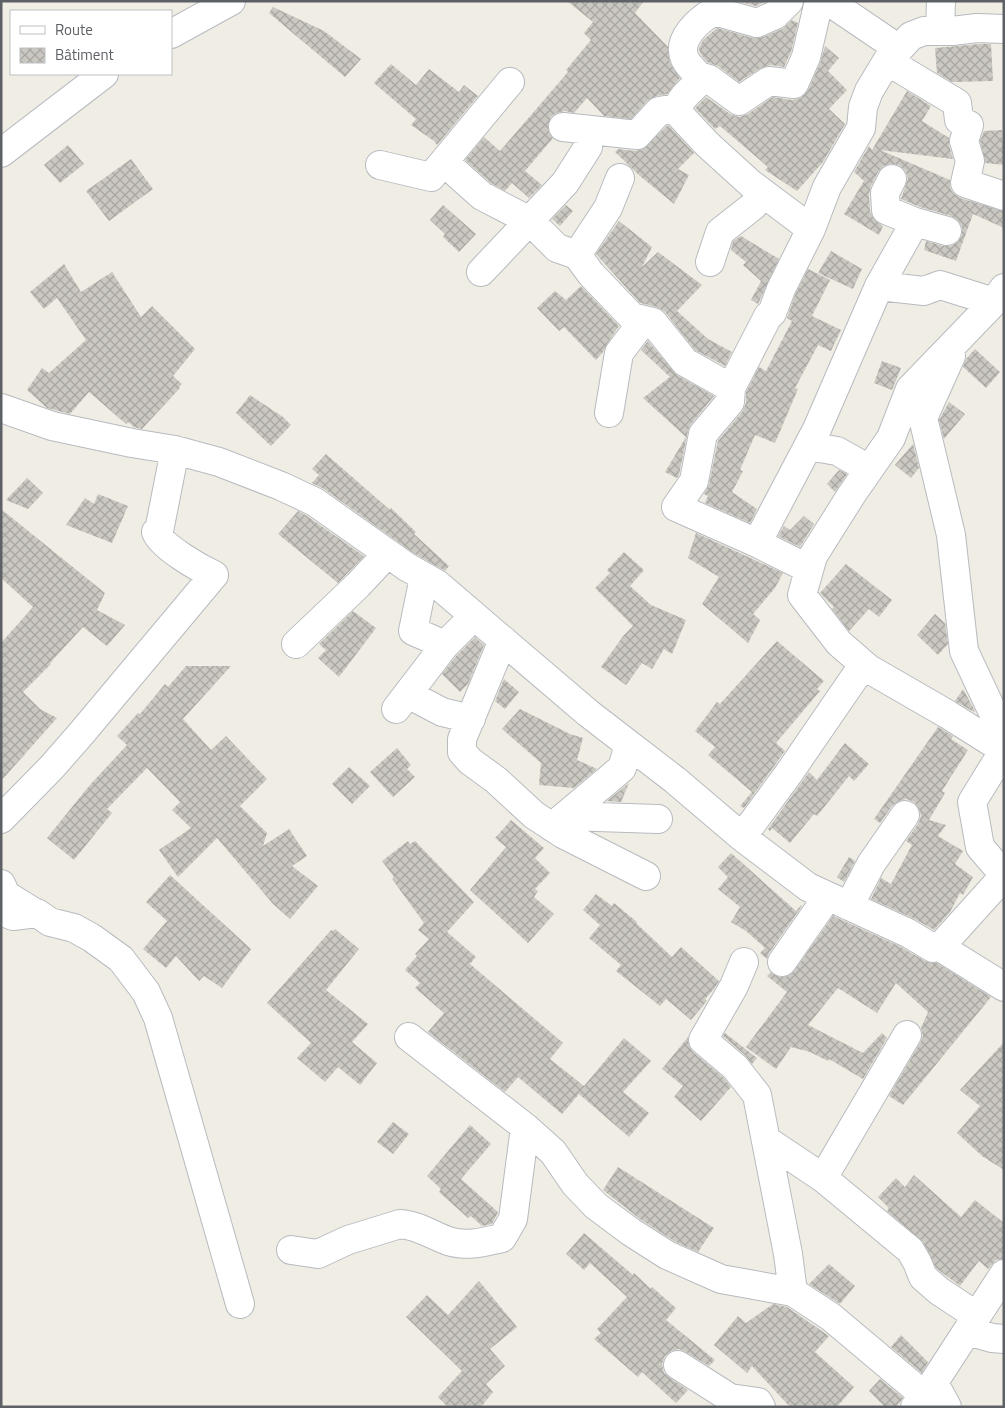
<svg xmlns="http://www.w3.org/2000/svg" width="1005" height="1408" viewBox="0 0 1005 1408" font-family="'Titillium Web',sans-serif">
  <defs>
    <pattern id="building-cross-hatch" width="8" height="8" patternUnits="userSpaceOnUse" patternTransform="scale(1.25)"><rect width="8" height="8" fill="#cbc8c2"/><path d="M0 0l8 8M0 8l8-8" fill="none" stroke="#a8a6a1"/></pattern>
  </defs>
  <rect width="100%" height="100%" fill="#f0ede5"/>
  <path fill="url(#building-cross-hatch)" d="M567,1H644L635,13L668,47L670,63L680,78L667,94L656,96L648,100L631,119L604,116L587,98L574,113L565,111L556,113L551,117L548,125L549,133L553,138L525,171L542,185L529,198L512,183L505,191L491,183L465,160L484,137L500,151L568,72L566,70L591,40L584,33L593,22Z
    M737,1H767L756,6Z
    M273,7L324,31L361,59L345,77L269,13Z
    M792,20L798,23L791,52L784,67L771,65L761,68L739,82L718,66L707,62L700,53L699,48L703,40L717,28L753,38L763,37L782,29Z
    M980,44H991L993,81L952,82L937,73L935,48Z
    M825,46L839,58L828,71L847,90L829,109L845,124L823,162L797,191L765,170L768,167L720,126L715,129L695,108L706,97L730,114L739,117L748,114L773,97L792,100L801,98L808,90L820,63Z
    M391,64L416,85L429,69L459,92L464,85L478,96L437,145L434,141L411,125L416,119L374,83Z
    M907,91L931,106L922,121L949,138V145L953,159L880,150L950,180V188L953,193L960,198L1004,211V228L973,214L956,261L924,250L926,241L943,246H951L958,242L962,235V227L958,220L951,216L920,207L901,199L908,178L905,170L899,165L891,164L883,166L878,172L871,186L869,194L870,211L874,219L883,226L879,235L844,214L864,181L854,172L869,146L872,150Z
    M668,125L694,153L678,169L689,175L674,204L640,176L615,152L618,149L635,151L643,149Z
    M1002,130L1004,165L985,163L980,141L984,131Z
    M68,145L84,164L60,183L44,165Z
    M131,159L153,189L109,221L86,191Z
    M443,205L476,234L459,252L443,237L445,234L430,220Z
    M566,205L573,211L560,226L552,219Z
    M619,221L652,247L642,267L658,252L702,285L677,311L708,339L732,352L725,366L695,350L665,312L657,307L640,303L596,254Z
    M741,236L779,259L758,304L751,300L761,281L743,265L746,262L731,250L733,241Z
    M831,251L862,269L853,289L818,273Z
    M64,264L81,292L112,272L141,317L152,306L195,349L173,376L182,384L179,387L180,388L142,429L134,427L128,422L126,424L89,392L70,414L47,408L27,390L42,368L49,373L86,340L57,298L44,309L30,292Z
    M808,269L830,280L812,316L841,330L831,351L818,345L795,388L798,389L775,443L755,435L740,470L743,471L732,492L757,509L750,523L705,503L708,496L704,494L709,484L718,441L742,412L746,403V392L759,367L766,371L792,321L787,318L795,295Z
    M581,286L619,326L607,344L603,352L596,360L564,327L559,331L537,308L555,291L566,300Z
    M648,341L677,375L714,396L691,424L688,431L679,475L677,478L665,472L686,437L643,398L670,377L641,350Z
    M975,349L1000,372L986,388L963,367L966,359Z
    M882,361L901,368L892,390L874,383Z
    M250,395L283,417L291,425L271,446L236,413Z
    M949,402L965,414L944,439L939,420Z
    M913,444L919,468L911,478L895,465Z
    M326,454L390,510L391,508L416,532L414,534L449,566L445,571L415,554L324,489L312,483L319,475L312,469Z
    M839,470L847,474L835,492L827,484Z
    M27,478L43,493L28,509L6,500Z
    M98,494L128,506L112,543L66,525L85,498L94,504Z
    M1,509L105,593L97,610L125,625L107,646L83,627L50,663L51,664L23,692L40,709L57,718L1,781V643L33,607L1,578Z
    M298,511L307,516L364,556L338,583L278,534Z
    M804,516L814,524L800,547L778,536L784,526L790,530Z
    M696,533L783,573L775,588L753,614L760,620L748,643L702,604L719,577L688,558Z
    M624,552L644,570L630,586L651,605L686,620L672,654L664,649L652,669L642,663L626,685L601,667L624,635L633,626L595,588L610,573L607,570Z
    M846,564L892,600L879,617L869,609L849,631L832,609L834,607L820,593Z
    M353,611L376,628L339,677L318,658L326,650L319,644Z
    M935,614L945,623L948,644L938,655L917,635Z
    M475,637L484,645L468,684L460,692L442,674L457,655Z
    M777,641L824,681L817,689L820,691L776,743L785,751L744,808L740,806L752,792L708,755L715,747L695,731L717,702L720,704Z
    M186,666H231L183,719L211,750L226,736L267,779L240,806L267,833L263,846L289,829L307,856L292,866L318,886L290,919L273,904L217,838L178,877L159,850L191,828L172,810L180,802L147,768L107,809L112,813L74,860L47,838L89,786L127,745L117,736L138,713L140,714L165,684L168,687Z
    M504,679L519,692L505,709L495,701Z
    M963,689L975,711L974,712L955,701Z
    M520,709L570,734L583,738L577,760L597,769L574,788L539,785L541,763L502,729Z
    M938,727L953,736L951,739L968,750L942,791L945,793L929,820L946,825L938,836L963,851L955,864L973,877L963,895L960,893L950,912L934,930L915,919L871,899L881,878L891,884L912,845L906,841L918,824L921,816L919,809L914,802L906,799L899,801L892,806L880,823L874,819Z
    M845,743L869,764L854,781L849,776L817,816L814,814L790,843L772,828L770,831L768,829L809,772L817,780Z
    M397,748L411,765L407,769L415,777L393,797L370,772Z
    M349,767L370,786L352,804L332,784Z
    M629,783L621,802L607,801Z
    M511,820L544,848L535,858L550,873L535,889L538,891L534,897L554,914L528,943L470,890L506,847L495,838Z
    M408,841L410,844L415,841L474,902L447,932L476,957L470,964L563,1043L550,1059L584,1086L624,1038L651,1061L623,1092L649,1113L629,1137L579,1094L562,1114L518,1077L505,1092L428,1032L444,1013L415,988L420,983L405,970L417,956L415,954L429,939L418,930L424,923L392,879L394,877L382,861Z
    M731,853L796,911L801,905L802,906L769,953L767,959L760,953L765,948L746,931L731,922L740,907L718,889L728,877L718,867Z
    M849,857L855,861L844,882L837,877Z
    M170,875L251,949L222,988L204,976L199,981L176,956L166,968L143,949L167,921L146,902Z
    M596,894L612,906L614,903L637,922L636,923L672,957L681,947L719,981L714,989L705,999L707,1001L691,1020L666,999L660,1006L616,971L621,965L589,938L600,925L583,910Z
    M833,916L901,947L925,961L937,963L991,997L903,1105L889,1096L920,1043L923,1036L921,1028L928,1012L896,983L877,1013L838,988L808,1025L863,1053L882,1033L887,1038L863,1079L829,1059L828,1061L810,1052L791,1047L776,1069L746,1047L787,992L767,976L771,972L780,977L788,976L794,971Z
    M335,929L359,949L326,990L368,1024L352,1042L377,1063L360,1085L338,1067L325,1082L297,1058L311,1043L267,1003L331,930L333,931Z
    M725,1033L757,1058L752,1064L745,1055L723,1036Z
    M688,1037L689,1046L693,1052L724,1078L731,1087L701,1121L674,1097L683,1086L662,1069Z
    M1004,1042V1170L982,1156L957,1133L980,1106L960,1090Z
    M393,1122L409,1134L393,1154L377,1142Z
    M470,1125L491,1144L461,1179L498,1212L492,1224L482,1226L471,1216L468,1218L439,1192L441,1189L427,1176Z
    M618,1167L714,1228L698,1252L674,1241L640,1219L603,1190Z
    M914,1175L961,1217L975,1200L1004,1223V1259L996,1260L988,1269L979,1261L960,1286L936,1268L923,1242L887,1211L889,1208L878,1197L896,1178L905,1187Z
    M584,1233L633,1275L634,1273L651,1289L652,1287L676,1308L666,1320L715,1360L709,1366L686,1352L679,1349L671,1351L665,1356L662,1364L664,1373L670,1378L688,1390L676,1403L642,1372L638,1377L594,1339L601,1333L597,1329L627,1297L590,1263L584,1270L566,1254Z
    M829,1264L855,1286L840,1304L809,1284Z
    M479,1281L517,1327L490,1349L505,1366L486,1384L493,1392L481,1407H448L438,1397L462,1371L406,1317L427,1295L448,1315Z
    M773,1304L787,1307L829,1336L815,1352L854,1387L837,1407H790L752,1366L747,1373L714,1345L738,1316L746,1323Z
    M901,1335L928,1362L922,1373L891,1347Z
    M880,1379L903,1398L896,1407H885L869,1391Z"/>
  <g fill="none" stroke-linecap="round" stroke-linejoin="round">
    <defs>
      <path id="minor" d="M789,1L775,15L757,23L714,11C699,20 676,39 685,59C690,70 698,69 698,83C690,91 676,101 678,113L707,144L751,184L811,229
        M828,1L899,49L911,36L924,31H952L977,28L1004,29
        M940,31L941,1
        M171,34L231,1
        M887,61L957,103L959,120L969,125L964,141L970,161L965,183L1004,196
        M698,76L709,79L739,101L769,81L794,84L806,57L819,1
        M563,127L637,135L659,111L677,108
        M1,153L104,74
        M444,162L482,196L530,221L557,248L577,255L591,274L632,317L653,322L685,362L731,388
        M380,165L431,177L510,82
        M892,179L885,193L886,210L915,222
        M577,255L608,208L620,178
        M710,262L720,232L753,206L763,193
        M481,272L565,183L588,147
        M879,286L924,291L940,285L994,302
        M951,356L923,418L951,535L964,651L1004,736
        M1,408L52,426L132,443L175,450L219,462L281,486L315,502L407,567L437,584L588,713L675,780L742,837L808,887L908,933L933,948L940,947L1004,987
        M609,413L619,353L644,320
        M808,446L837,451L869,469
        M757,543L817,429L879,286L915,222L947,231
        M809,569L757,543L676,507L694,481L703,434L730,402L731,388L768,316L772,313L781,289L811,229L827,187L861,128L863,107L869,91L887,61L899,49
        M424,577L413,631L445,645
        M503,640L462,739V752L470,761L496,780L534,815L563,834L646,876
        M296,644L358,585L387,554
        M869,669L839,643L802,595L813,556L852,494L891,438L910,389L994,302L1004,288
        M408,694L442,712L471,719
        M396,709L445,645L474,616
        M1004,750L972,802L980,847L1004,875
        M566,816L658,819
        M1,819L51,768L80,735L214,575C199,568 162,547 156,532L159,531L175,450
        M552,827L622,768L629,745
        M742,837L789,773L857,674L862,669H869L947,714L1004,750
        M1,884L6,895L35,913
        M849,906L871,864L905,815
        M1,911L13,916L37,913L50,922L74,928L92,938L121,959L146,992L158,1018L240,1304
        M940,947L1004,876
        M744,962L734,986L703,1040L735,1067L757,1095L788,1254L793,1292L831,1317L925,1396
        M782,962L828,896
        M409,1037L525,1127L553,1152L575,1184L596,1206L631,1232L667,1255L721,1279L793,1292
        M766,1140L823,1178L910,1250L917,1262L923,1277L939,1291L977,1316
        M823,1178L907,1035
        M291,1250L318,1254L348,1240L400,1224C417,1225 432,1235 448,1241C466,1247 484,1242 502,1238L513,1219L525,1127
        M968,1331L992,1338L1004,1339
        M678,1365L730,1398L758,1402L761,1407
        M934,1383L947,1407
        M915,1407L925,1396L1004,1274"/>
    </defs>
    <use href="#minor" stroke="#b7bbbf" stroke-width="30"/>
    <use href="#minor" stroke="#fff" stroke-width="28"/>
  </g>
  <rect width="1005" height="1408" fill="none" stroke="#5d6166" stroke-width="5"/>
  <rect x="10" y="10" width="162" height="65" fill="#ffffff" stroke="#bec0c2"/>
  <rect x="20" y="26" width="25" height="8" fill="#ffffff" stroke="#bec0c2"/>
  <text x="55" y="35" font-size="15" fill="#5d6166">Route</text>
  <rect x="20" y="48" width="25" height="15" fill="url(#building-cross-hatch)" stroke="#bec0c2"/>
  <text x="55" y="60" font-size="15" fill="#5d6166">Bâtiment</text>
</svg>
